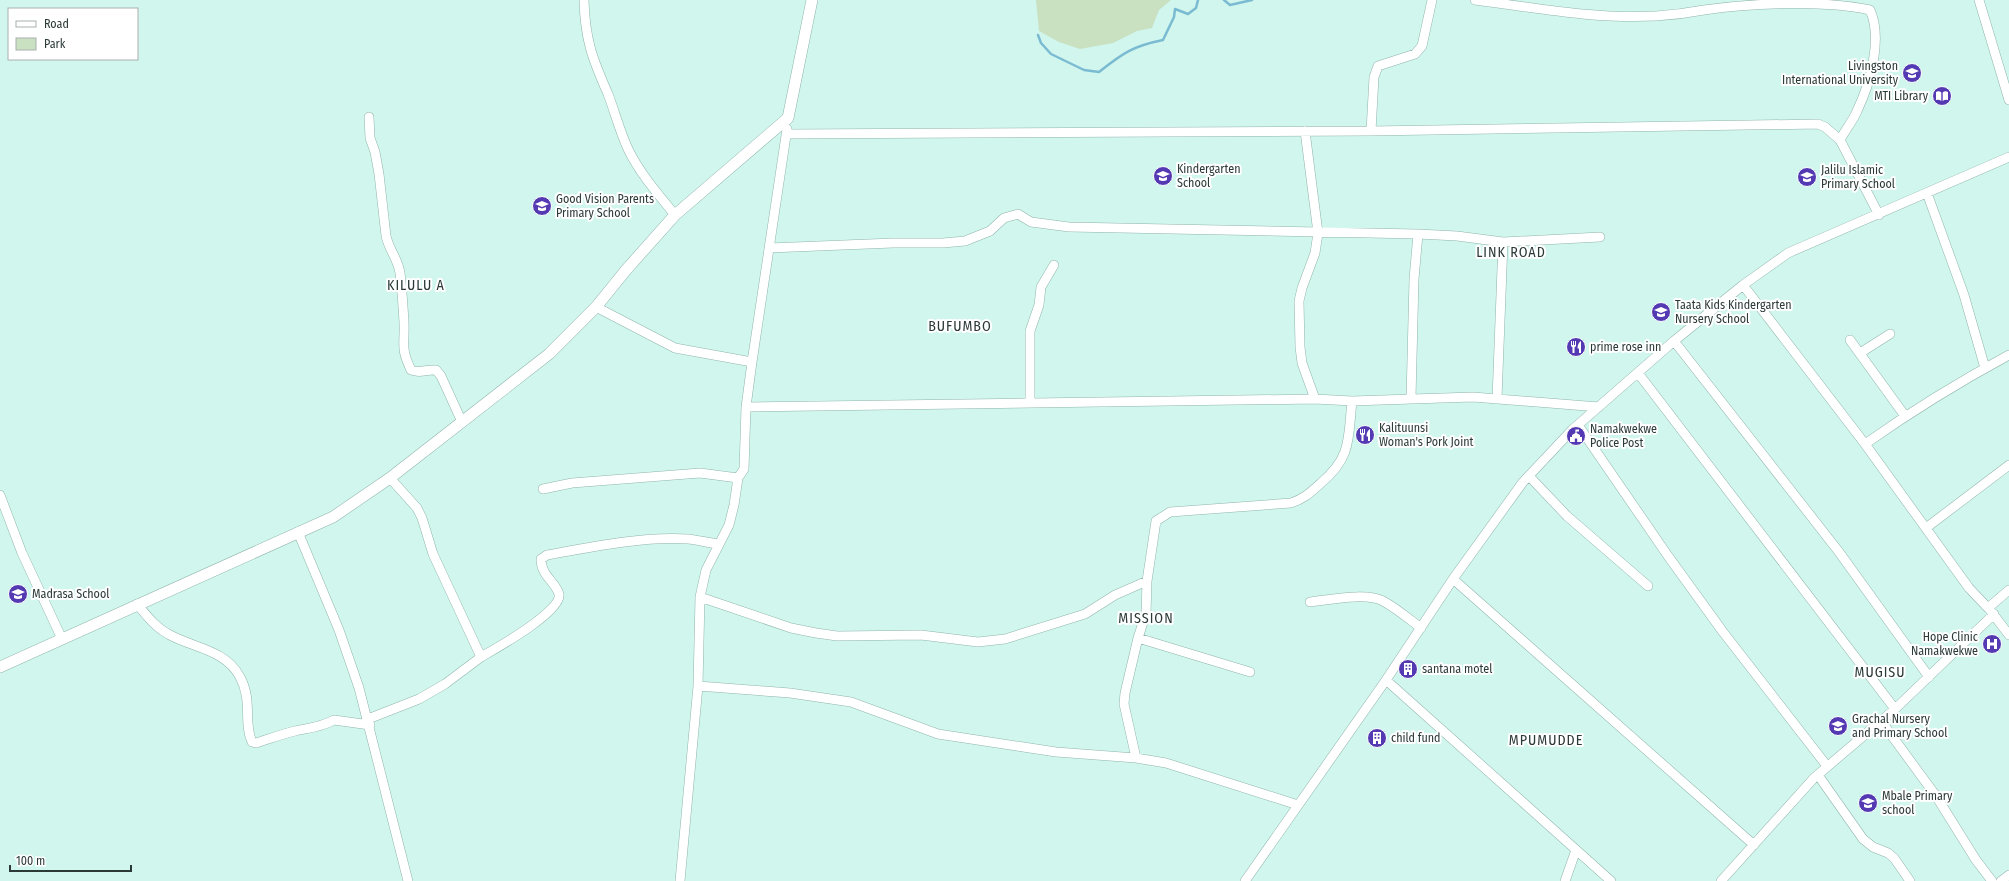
<svg xmlns="http://www.w3.org/2000/svg" width="2009" height="881" viewBox="0 0 2009 881" font-family="'Fira Sans Condensed',sans-serif">
  <rect width="100%" height="100%" fill="#d0f6ee"/>
  <path fill="#c9e0c1" d="M1036,0H1171L1159,10L1152,28L1137,31L1113,43L1080,49L1059,42L1039,31Z"/>
  <g fill="none" stroke-linecap="round" stroke-linejoin="round">
    <path stroke="#7bbbd2" stroke-width="2.5" d="M1224,0L1230,5L1252,0
      M1038,35L1041,43L1051,54L1084,70L1099,72C1123,53 1133,46 1163,40L1174,17L1175,9L1188,14L1196,8L1198,0"/>
    <defs>
      <path id="minor" d="M584,0C585,39 592,58 608,94C615,112 620,133 629,151C641,175 659,195 675,215
        M1475,0C1536,8 1593,19 1656,16C1672,15 1688,13 1704,10C1752,3 1824,0 1870,10C1883,39 1870,84 1857,111C1853,121 1845,130 1840,140
        M1979,0L2009,100
        M369,117L370,138L375,152L379,174L386,236C389,250 398,259 400,273C402,289 403,306 404,322C405,345 400,347 411,370C420,374 426,369 436,370L441,376L462,422
        M1305,131L1318,233L1315,253L1302,288L1299,301L1300,347L1302,363L1315,399
        M1371,131L1374,77L1378,66L1415,54L1422,46L1432,0
        M787,134L1371,131L1818,124L1825,127L1840,140L1879,215
        M1927,193L1964,295L1985,368
        M769,248L893,243H943L965,241L990,231L1004,218L1018,214L1031,222L1069,227L1418,234
        M1743,285L1865,444L1969,588L1988,608L2009,590
        M596,307L675,348L752,362
        M1850,340L1905,416
        M1674,341L1839,552L1929,677
        M1860,353L1890,334
        M1638,373L1895,709
        M1411,398L1414,279L1418,234L1457,236L1503,242
        M1497,399L1503,242L1600,237
        M1030,403V331L1039,305L1041,287L1054,265
        M746,407L1315,399L1352,401L1473,397L1599,407
        M1578,425L1668,556L1723,632L1827,766
        M1865,444C1912,411 1959,382 2009,355
        M1529,476L1567,516L1648,586
        M543,489L572,483L700,473L738,478
        M0,495L22,553L62,639
        M1926,528L2009,465
        M298,532L339,630L359,688L408,881
        M1453,579L1754,845
        M700,597L791,628L816,633L837,636L921,635L978,642L1005,639L1085,614L1115,595L1147,581
        M1310,602C1329,600 1366,592 1383,601C1396,608 1409,619 1421,628
        M137,604C147,616 156,628 170,635C194,648 226,650 240,677C253,701 243,722 252,742L256,743C269,739 282,734 295,731C309,728 322,727 334,720L370,725
        M1990,610L2009,635
        M1138,638L1250,672
        M481,657C495,649 563,611 559,594C555,581 541,576 541,559L547,555C591,547 644,536 688,539C698,540 709,543 719,544
        M1386,680L1611,881
        M698,686L790,693L851,702L938,734L1056,752L1136,758L1166,763L1298,805
        M368,719L419,699L445,684L481,657L433,554L422,518L417,508L390,478
        M1881,721L1936,796L1976,860L1992,881
        M1136,758L1124,704L1125,693L1138,638L1146,613L1147,581L1156,521L1170,512L1291,503C1304,499 1311,492 1321,483C1352,457 1348,438 1352,401
        M1818,775L1863,839L1873,847L1888,853L1894,858L1910,881
        M680,881L698,686L700,597L706,570L729,525L734,505L738,478L744,469L746,407L752,362L787,129
        M1245,881L1386,680L1453,579L1523,482L1572,430L1674,341L1743,285L1788,253L2009,157
        M1565,881L1576,850
        M1721,881L1814,778L1895,709L1994,614
        M2001,881L2009,875"/>
      <path id="tertiary" d="M0,667L333,517L390,478L549,354L596,307L626,270L675,215L788,118L812,0"/>
    </defs>
    <use href="#minor" stroke="#90b5ac" stroke-width="10"/>
    <use href="#tertiary" stroke="#90b5ac" stroke-width="12"/>
    <use href="#minor" stroke="#fff" stroke-width="9"/>
    <use href="#tertiary" stroke="#fff" stroke-width="11"/>
  </g>
  <defs>
    <symbol id="university-disc" viewBox="-11 -11 22 22"><circle r="9.5" fill="#543ab2" stroke="#fff"/><path d="M0-5L7-2L0 1L-7-2ZM-4 1L0 2.5L4 1V4Q0 6-4 4Z" fill="#fff"/></symbol>
    <symbol id="library-disc" viewBox="-11 -11 22 22"><circle r="9.5" fill="#543ab2" stroke="#fff"/><path d="M-6-4Q-3-5.5-.7-3.5V5Q-3 3-6 4ZM6-4Q3-5.5 .7-3.5V5Q3 3 6 4Z" fill="#fff"/></symbol>
    <symbol id="school-disc" viewBox="-11 -11 22 22"><circle r="9.5" fill="#543ab2" stroke="#fff"/><path d="M0-5L7-2L0 1L-7-2ZM-4 1L0 2.5L4 1V4Q0 6-4 4Z" fill="#fff"/></symbol>
    <symbol id="restaurant-disc" viewBox="-11 -11 22 22"><circle r="9.5" fill="#543ab2" stroke="#fff"/><path d="M-5-6h1v4h1v-4h1v4h1v-4h1v5L-1.5 .5V6h-2V.5L-5-1ZM5-6V6H3V1.5H1.5Q1.5-4 5-6Z" fill="#fff"/></symbol>
    <symbol id="civic-disc" viewBox="-11 -11 22 22"><circle r="9.5" fill="#543ab2" stroke="#fff"/><path d="M-.6-6.5H3V-4.5H.6V-3L4-1V1h2V6H-6V1h2V-1L-.6-3ZM-1.2 2.5V6h2.4V2.5Z" fill="#fff"/></symbol>
    <symbol id="hospital-disc" viewBox="-11 -11 22 22"><circle r="9.5" fill="#543ab2" stroke="#fff"/><path d="M-5-5h3v3.5h4V-5h3V5h-3V1.5h-4V5h-3Z" fill="#fff"/></symbol>
    <symbol id="building-disc" viewBox="-11 -11 22 22"><circle r="9.5" fill="#543ab2" stroke="#fff"/><path d="M-4-6H4V6H1V3H-1V6H-4ZM-2.5-4.3h1.7v1.8h-1.7ZM.8-4.3h1.7v1.8H.8ZM-2.5-1h1.7V.8h-1.7ZM.8-1h1.7V.8H.8Z" fill="#fff"/></symbol>
  </defs>
  <g fill-rule="evenodd">
    <use href="#university-disc" x="1901" y="62" width="22" height="22"/>
    <use href="#library-disc" x="1931" y="85" width="22" height="22"/>
    <use href="#school-disc" x="1152" y="165" width="22" height="22"/>
    <use href="#school-disc" x="1796" y="166" width="22" height="22"/>
    <use href="#school-disc" x="531" y="195" width="22" height="22"/>
    <use href="#school-disc" x="1650" y="301" width="22" height="22"/>
    <use href="#restaurant-disc" x="1565" y="336" width="22" height="22"/>
    <use href="#restaurant-disc" x="1354" y="424" width="22" height="22"/>
    <use href="#civic-disc" x="1565" y="425" width="22" height="22"/>
    <use href="#school-disc" x="7" y="583" width="22" height="22"/>
    <use href="#hospital-disc" x="1981" y="633" width="22" height="22"/>
    <use href="#building-disc" x="1397" y="658" width="22" height="22"/>
    <use href="#school-disc" x="1827" y="715" width="22" height="22"/>
    <use href="#building-disc" x="1366" y="727" width="22" height="22"/>
    <use href="#school-disc" x="1857" y="792" width="22" height="22"/>
  </g>
  <g text-anchor="middle" dominant-baseline="central" stroke-width="4" stroke-linejoin="round" paint-order="stroke">
    <g font-size="12" fill="#2b3a37" stroke="#fff" text-anchor="start">
      <text x="1898" y="66" text-anchor="end">Livingston<tspan x="1898" dy="14">International University</tspan></text>
      <text x="1928" y="96" text-anchor="end">MTI Library</text>
      <text x="1177" y="169">Kindergarten<tspan x="1177" dy="14">School</tspan></text>
      <text x="1821" y="170">Jalilu Islamic<tspan x="1821" dy="14">Primary School</tspan></text>
      <text x="556" y="199">Good Vision Parents<tspan x="556" dy="14">Primary School</tspan></text>
      <text x="1675" y="305">Taata Kids Kindergarten<tspan x="1675" dy="14">Nursery School</tspan></text>
      <text x="1590" y="347">prime rose inn</text>
      <text x="1379" y="428">Kalituunsi<tspan x="1379" dy="14">Woman's Pork Joint</tspan></text>
      <text x="1590" y="429">Namakwekwe<tspan x="1590" dy="14">Police Post</tspan></text>
      <text x="32" y="594">Madrasa School</text>
      <text x="1978" y="637" text-anchor="end">Hope Clinic<tspan x="1978" dy="14">Namakwekwe</tspan></text>
      <text x="1422" y="669">santana motel</text>
      <text x="1852" y="719">Grachal Nursery<tspan x="1852" dy="14">and Primary School</tspan></text>
      <text x="1391" y="738">child fund</text>
      <text x="1882" y="796">Mbale Primary<tspan x="1882" dy="14">school</tspan></text>
    </g>
    <g font-size="14" letter-spacing="1" fill="#2b3a37" stroke="#fff">
      <text x="1511" y="252">LINK ROAD</text>
      <text x="416" y="285">KILULU A</text>
      <text x="960" y="326">BUFUMBO</text>
      <text x="1146" y="618">MISSION</text>
      <text x="1880" y="672">MUGISU</text>
      <text x="1546" y="740">MPUMUDDE</text>
    </g>
  </g>
  <rect x="8" y="8" width="130" height="52" fill="#ffffff" stroke="#aab0af"/>
  <rect x="16" y="21" width="20" height="6" fill="#ffffff" stroke="#aab0af"/>
  <text x="44" y="28" font-size="12" fill="#2b3a37">Road</text>
  <rect x="16" y="38" width="20" height="12" fill="#c9e0c1" stroke="#aab0af"/>
  <text x="44" y="48" font-size="12" fill="#2b3a37">Park</text>
  <path d="M10 865v6h121v-6" fill="none" stroke="#2b3a37" stroke-width="2"/>
  <text x="16" y="865" font-size="12" fill="#2b3a37" stroke="#ffffff" stroke-width="3" paint-order="stroke">100 m</text>
</svg>
